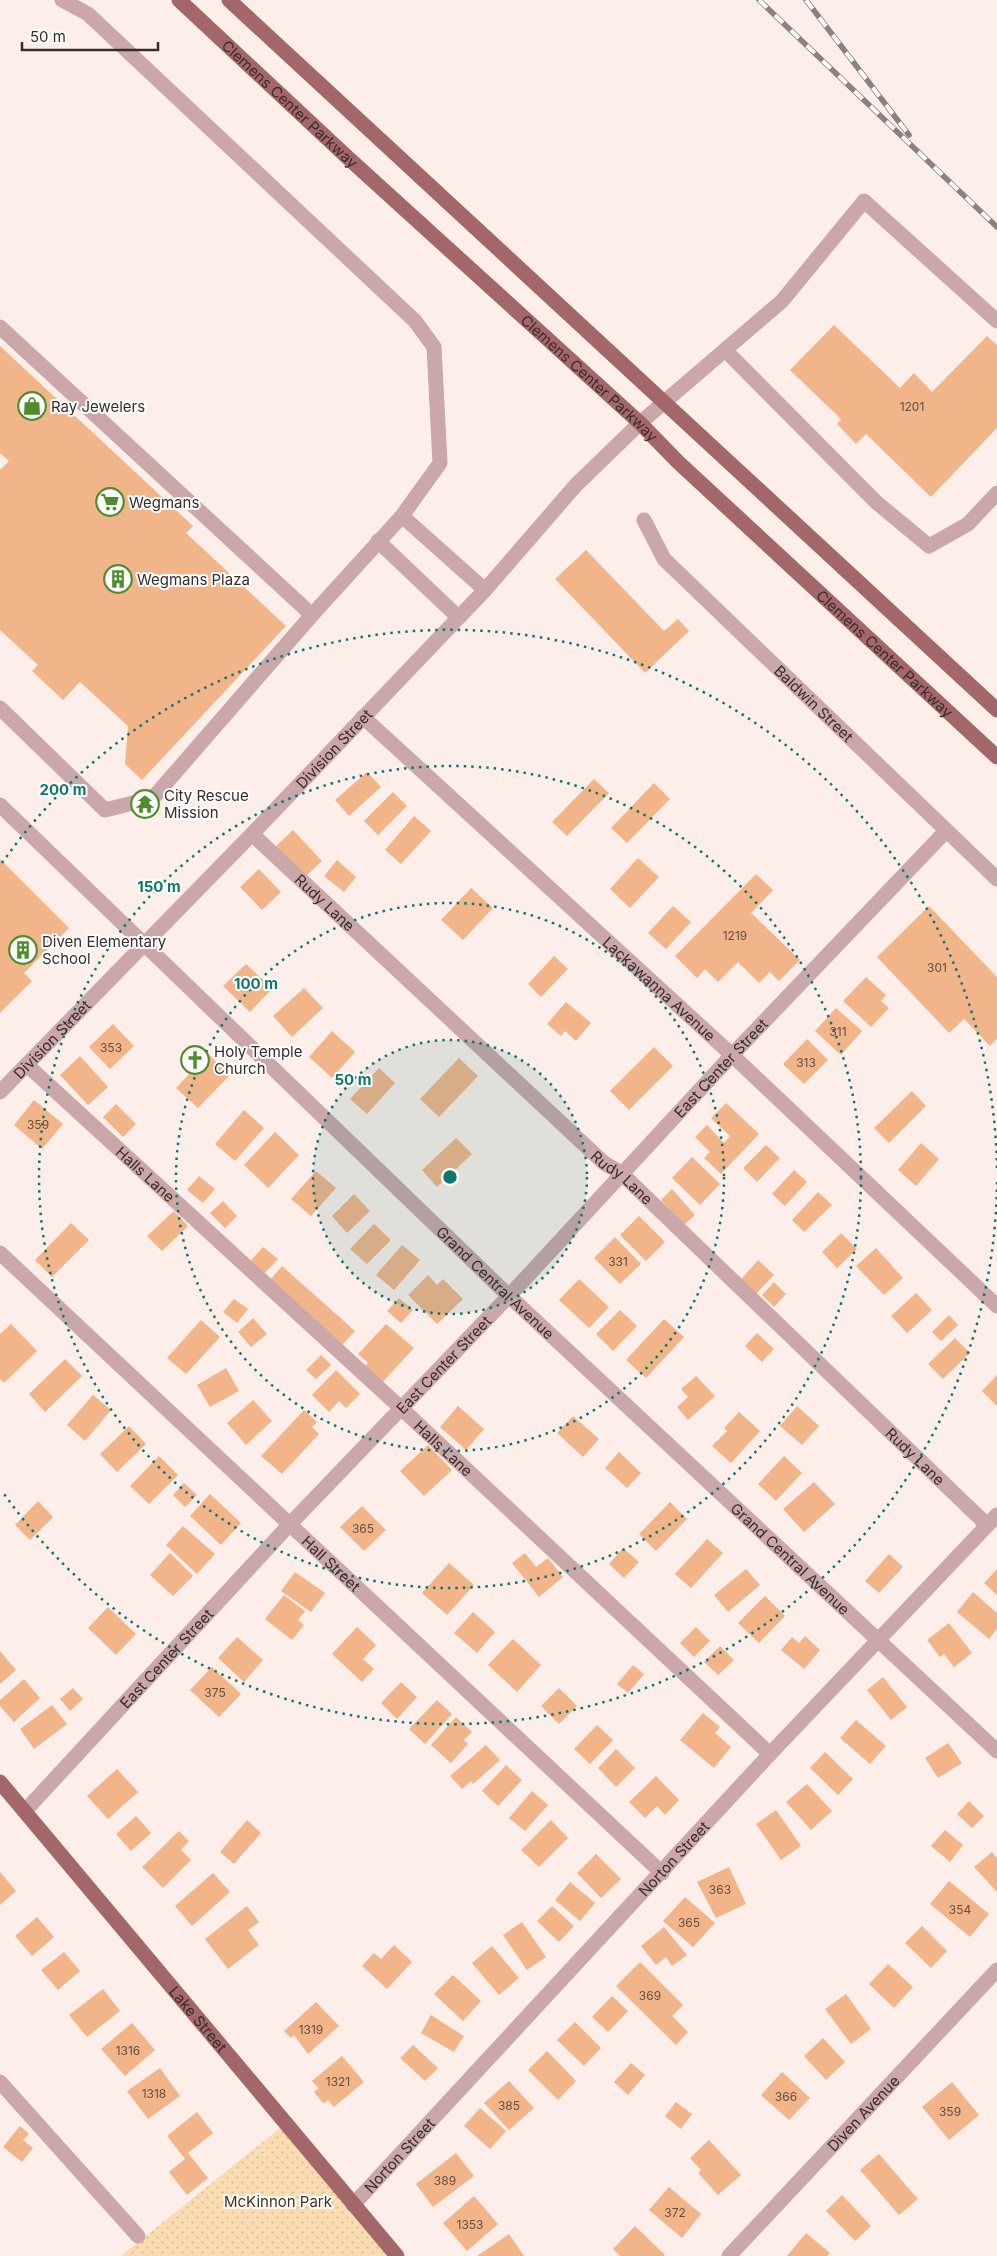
<svg xmlns="http://www.w3.org/2000/svg" width="997" height="2256" viewBox="0 0 997 2256" font-family="Inter,sans-serif">
  <defs>
    <pattern id="park-dots" width="8" height="8" patternUnits="userSpaceOnUse" patternTransform="scale(1.25)"><rect width="8" height="8" fill="#f9dcb2"/><path d="M2 2h.1M6 6h.1" fill="none" stroke="#d6bd99" stroke-width="1.8" stroke-linecap="round"/></pattern>
  </defs>
  <rect width="100%" height="100%" fill="#fdeeea"/>
  <path fill="url(#park-dots)" d="M285,2124L392,2250L386,2256H121Z"/>
  <path fill="#f2b58a" d="M834,325L900,388L914,373L932,392L987,336L997,345V428L931,497L866,434L856,444L837,424L841,419L790,370Z
    M0,346L193,526L186,533L286,626L142,780L125,764L128,726L80,682L63,700L32,671L38,665L0,630V470L9,461L0,453Z
    M586,550L664,631L678,619L689,631L645,673L555,579Z
    M367,772L381,787L349,816L335,800Z
    M594,779L609,793L567,836L552,822Z
    M654,783L670,799L627,843L611,828Z
    M393,792L407,806L378,835L364,821Z
    M414,816L431,831L401,864L385,850Z
    M293,830L322,861L304,878L275,847Z
    M638,858L659,877L630,908L610,889Z
    M0,859L69,928L24,973L32,981L0,1013Z
    M337,860L356,877L344,892L324,876Z
    M259,869L281,892L262,910L240,887Z
    M756,874L773,890L751,913L800,960L779,981L770,972L759,983L738,962L718,982L705,969L697,978L675,956Z
    M471,888L493,908L463,940L441,920Z
    M673,906L691,922L666,949L648,933Z
    M929,906L997,977V1039L990,1046L964,1019L949,1033L877,957Z
    M554,956L568,969L541,997L528,984Z
    M246,964L272,989L250,1012L223,986Z
    M866,977L886,995L881,1001L889,1008L871,1027L843,1001Z
    M304,988L323,1008L292,1037L273,1016Z
    M566,1002L591,1023L576,1041L565,1031L561,1036L547,1024Z
    M836,1008L862,1031L841,1055L815,1031Z
    M113,1024L134,1046L110,1069L89,1047Z
    M332,1031L355,1052L332,1078L309,1057Z
    M807,1039L828,1060L804,1084L783,1064Z
    M654,1047L673,1066L629,1110L610,1091Z
    M208,1054L230,1075L198,1108L176,1088Z
    M80,1056L108,1087L88,1105L60,1075Z
    M459,1058L478,1076L439,1117L420,1099Z
    M379,1068L395,1083L367,1114L350,1099Z
    M912,1091L926,1106L889,1143L874,1128Z
    M34,1100L63,1124L42,1149L14,1125Z
    M726,1103L759,1134L721,1174L704,1158L710,1152L695,1137L707,1125L724,1143L730,1136L711,1118Z
    M116,1104L136,1124L123,1137L103,1117Z
    M244,1110L264,1128L235,1161L215,1144Z
    M275,1132L299,1155L268,1188L244,1165Z
    M456,1138L472,1154L437,1187L422,1170Z
    M921,1143L939,1159L916,1186L898,1170Z
    M766,1145L780,1158L757,1182L743,1168Z
    M692,1157L720,1184L700,1205L672,1178Z
    M794,1170L807,1182L785,1206L772,1194Z
    M316,1171L336,1188L311,1216L291,1199Z
    M199,1176L215,1189L203,1203L187,1190Z
    M672,1189L695,1215L684,1225L661,1200Z
    M818,1192L832,1205L804,1232L792,1220Z
    M354,1194L370,1211L347,1233L332,1216Z
    M223,1201L237,1216L225,1228L210,1213Z
    M174,1211L188,1226L162,1251L147,1236Z
    M639,1216L665,1242L646,1261L620,1235Z
    M71,1223L89,1240L52,1277L35,1260Z
    M374,1224L391,1240L367,1264L350,1249Z
    M841,1233L857,1249L837,1268L822,1252Z
    M615,1237L641,1264L620,1284L594,1258Z
    M402,1245L420,1260L394,1290L376,1275Z
    M263,1247L278,1259L260,1278L246,1266Z
    M876,1248L903,1278L884,1295L856,1266Z
    M758,1260L774,1275L752,1298L737,1284Z
    M282,1266L355,1331L341,1346L269,1281Z
    M428,1275L437,1285L443,1279L463,1299L437,1324L408,1295Z
    M579,1279L609,1307L589,1328L559,1300Z
    M774,1282L786,1294L774,1307L762,1295Z
    M916,1293L932,1310L907,1333L891,1316Z
    M399,1298L413,1310L401,1323L387,1311Z
    M234,1299L248,1309L237,1323L223,1312Z
    M620,1310L637,1326L613,1351L596,1334Z
    M949,1315L958,1325L941,1341L932,1332Z
    M253,1318L267,1334L251,1347L238,1332Z
    M664,1319L684,1337L646,1378L626,1360Z
    M201,1320L220,1337L186,1374L167,1358Z
    M11,1324L37,1351L4,1383L0,1379V1334Z
    M386,1324L414,1348L380,1385L362,1369L368,1363L358,1354Z
    M757,1333L774,1349L762,1362L745,1346Z
    M955,1338L970,1353L943,1379L928,1364Z
    M321,1355L331,1365L316,1379L306,1370Z
    M65,1359L82,1376L45,1412L29,1394Z
    M226,1368L239,1391L210,1407L197,1385Z
    M336,1370L360,1394L346,1408L339,1401L329,1412L312,1395Z
    M997,1375V1406L982,1391Z
    M696,1376L715,1396L688,1420L677,1407L688,1397L681,1389Z
    M93,1395L111,1410L85,1441L67,1425Z
    M253,1400L272,1421L246,1445L227,1423Z
    M458,1406L484,1429L466,1450L440,1427Z
    M797,1406L819,1426L802,1445L780,1426Z
    M304,1410L317,1422L312,1427L319,1434L282,1474L261,1456Z
    M739,1412L760,1431L731,1463L712,1446L727,1431L724,1428Z
    M573,1416L599,1439L583,1457L557,1433Z
    M129,1426L146,1444L117,1472L100,1454Z
    M428,1445L452,1470L424,1496L400,1471Z
    M619,1452L641,1473L627,1488L605,1468Z
    M159,1456L178,1475L149,1504L130,1486Z
    M784,1456L802,1473L776,1501L758,1484Z
    M814,1482L835,1504L804,1532L783,1509Z
    M184,1483L197,1495L185,1507L173,1495Z
    M210,1494L241,1523L221,1545L190,1516Z
    M38,1501L53,1517L30,1540L15,1525Z
    M670,1502L687,1519L656,1551L639,1534Z
    M362,1506L386,1530L364,1551L340,1527Z
    M183,1526L215,1554L197,1574L166,1545Z
    M707,1539L723,1553L691,1588L675,1574Z
    M623,1548L639,1562L624,1578L609,1564Z
    M170,1553L193,1576L173,1596L150,1575Z
    M525,1553L536,1567L548,1558L563,1577L539,1597L512,1563Z
    M889,1554L903,1567L879,1593L865,1581Z
    M449,1563L474,1585L447,1615L422,1593Z
    M746,1569L760,1585L728,1612L714,1595Z
    M997,1569V1595L984,1583Z
    M295,1572L325,1593L311,1612L281,1591Z
    M973,1592L997,1613V1629L989,1639L957,1612Z
    M284,1595L305,1611L298,1620L304,1625L292,1640L265,1619Z
    M765,1596L785,1616L759,1643L738,1623Z
    M108,1607L136,1634L116,1655L88,1628Z
    M473,1612L495,1632L477,1653L454,1633Z
    M949,1623L972,1653L954,1667L944,1654L940,1657L927,1640Z
    M357,1627L376,1645L363,1659L374,1669L362,1682L332,1654Z
    M696,1627L710,1641L694,1657L680,1643Z
    M805,1636L820,1650L804,1669L781,1650L792,1637L799,1643Z
    M237,1637L263,1660L244,1682L218,1658Z
    M513,1639L541,1665L517,1692L488,1665Z
    M720,1646L734,1660L718,1675L704,1662Z
    M0,1651L16,1670L0,1684Z
    M633,1665L644,1674L628,1693L617,1684Z
    M212,1667L241,1694L219,1717L190,1690Z
    M883,1677L907,1707L891,1720L867,1690Z
    M24,1679L40,1698L14,1722L0,1706V1700Z
    M401,1682L417,1697L397,1719L381,1703Z
    M73,1688L83,1699L70,1711L60,1699Z
    M559,1688L577,1706L559,1724L541,1706Z
    M437,1700L452,1714L425,1744L409,1729Z
    M52,1705L67,1724L34,1749L20,1729Z
    M703,1713L720,1727L715,1733L731,1747L714,1768L680,1740Z
    M456,1717L472,1732L464,1740L468,1744L451,1763L431,1745Z
    M856,1720L886,1746L870,1764L840,1738Z
    M597,1725L613,1740L590,1764L574,1749Z
    M948,1743L962,1763L938,1778L925,1758Z
    M486,1745L500,1760L473,1784L471,1781L462,1789L450,1776Z
    M616,1749L635,1768L616,1787L598,1768Z
    M825,1752L853,1779L838,1795L810,1768Z
    M506,1765L522,1780L498,1806L482,1791Z
    M117,1769L138,1792L108,1819L87,1796Z
    M656,1776L679,1800L665,1815L657,1806L645,1818L629,1802Z
    M807,1784L832,1811L811,1830L786,1802Z
    M532,1791L548,1805L525,1831L509,1818Z
    M969,1801L984,1816L972,1828L957,1814Z
    M776,1810L801,1846L781,1860L756,1824Z
    M136,1816L151,1833L131,1851L116,1834Z
    M247,1820L261,1833L234,1864L220,1852Z
    M551,1820L568,1838L539,1867L521,1850Z
    M945,1830L963,1845L950,1862L931,1846Z
    M179,1831L189,1841L181,1850L191,1860L163,1888L142,1867Z
    M992,1852L997,1858V1892L974,1867Z
    M596,1854L621,1879L601,1898L577,1873Z
    M729,1867L746,1904L716,1918L697,1882Z
    M0,1872L16,1891L0,1905Z
    M213,1873L230,1892L192,1926L175,1906Z
    M949,1881L989,1914L970,1937L930,1904Z
    M570,1882L595,1903L580,1921L555,1900Z
    M685,1897L715,1923L693,1947L663,1921Z
    M247,1906L259,1922L248,1930L259,1945L228,1969L205,1939Z
    M552,1906L574,1926L559,1942L537,1921Z
    M37,1917L54,1937L32,1956L15,1936Z
    M522,1922L546,1957L527,1970L503,1935Z
    M922,1926L947,1951L931,1968L905,1943Z
    M664,1927L687,1955L672,1966L666,1957L656,1965L641,1946Z
    M394,1945L412,1962L387,1989L362,1966L374,1953L381,1959Z
    M492,1946L519,1978L499,1995L472,1963Z
    M64,1952L80,1971L58,1990L41,1970Z
    M640,1962L683,2005L672,2016L688,2032L676,2045L616,1986Z
    M888,1964L913,1987L894,2008L869,1984Z
    M453,1975L481,2001L463,2021L434,1994Z
    M103,1989L120,2011L87,2037L69,2015Z
    M846,1994L871,2029L851,2044L825,2009Z
    M612,1996L628,2011L608,2032L592,2017Z
    M316,2002L339,2026L308,2054L294,2035L291,2038L284,2031Z
    M431,2015L464,2036L454,2052L421,2033Z
    M575,2022L601,2048L584,2066L557,2040Z
    M132,2023L155,2050L125,2076L101,2049Z
    M823,2038L845,2062L826,2080L804,2056Z
    M413,2045L438,2068L425,2081L400,2058Z
    M547,2051L576,2081L558,2100L528,2070Z
    M342,2056L364,2082L334,2107L328,2100L324,2104L314,2092L319,2088L312,2081Z
    M631,2063L645,2075L628,2095L614,2082Z
    M160,2068L180,2096L148,2119L127,2091Z
    M782,2072L810,2098L789,2120L761,2095Z
    M509,2081L534,2108L509,2130L484,2103Z
    M952,2082L979,2115L949,2140L922,2107Z
    M676,2102L692,2114L681,2129L665,2116Z
    M480,2108L506,2131L490,2149L464,2126Z
    M197,2112L213,2133L188,2153L208,2178L187,2195L169,2172L185,2159L167,2136Z
    M20,2126L29,2134L23,2140L33,2148L22,2162L3,2147Z
    M709,2140L741,2175L718,2195L698,2173L701,2170L690,2158Z
    M456,2153L474,2176L433,2207L416,2184Z
    M879,2154L918,2199L899,2215L860,2170Z
    M669,2187L701,2214L682,2238L649,2210Z
    M842,2195L871,2226L855,2241L826,2211Z
    M474,2196L498,2224L467,2251L443,2223Z
    M635,2226L665,2255L664,2256H620L613,2249Z
    M806,2233L830,2253L827,2256H787Z
    M509,2234L524,2256H477Z"/>
  <g fill="none" stroke-linecap="round" stroke-linejoin="round">
    <g stroke="#caa7a8" stroke-width="15">
      <path d="M0,327L312,615L402,516L440,463L434,347L415,321L88,14L62,0"/>
      <path d="M725,350L876,502L929,546L968,524L997,493"/>
      <path d="M402,516L485,590"/>
      <path id="s1" d="M644,520L664,559L997,879"/>
      <path d="M378,541L458,617"/>
      <path d="M0,708L105,810L153,798L312,615"/>
      <path id="s2" d="M363,717L732,1055L997,1306"/>
      <path id="s3" d="M0,805L509,1296L997,1751"/>
      <path id="s4" d="M252,834L604,1163L621,1173L987,1525"/>
      <path id="s5" d="M27,1065L402,1409L770,1754"/>
      <path id="s6" d="M0,1092L252,834L485,590L576,485L640,423L782,301L864,201L997,321"/>
      <path id="s7" d="M0,1253L662,1873"/>
      <path id="s8" d="M25,1811L290,1524L509,1296L732,1055L946,831"/>
      <path d="M0,2082L138,2236"/>
      <path id="s9" d="M353,2205L770,1754L997,1515"/>
      <path id="s10" d="M729,2256L997,1970"/>
    </g>
    <g stroke="#a3676a" stroke-width="15">
      <path id="s11" d="M179,0L346,156L640,423L678,462L997,757"/>
      <path d="M229,0L997,710"/>
      <path id="s12" d="M0,1782L397,2256"/>
    </g>
    <defs>
      <path id="rail" d="M759,0L997,227
        M806,0L909,135"/>
    </defs>
    <use href="#rail" stroke="#8e807c" stroke-width="5.5"/>
    <use href="#rail" stroke="#fff" stroke-width="4" stroke-dasharray="11" stroke-linecap="butt"/>
  </g>
  <circle cx="450" cy="1177" r="137" fill="#0f766e" fill-opacity=".12"/>
  <g fill="none" stroke="#0f766e" stroke-width="2.5" stroke-dasharray="2.5 5">
    <circle cx="450" cy="1177" r="137"/>
    <circle cx="450" cy="1177" r="274"/>
    <circle cx="450" cy="1177" r="411"/>
    <path d="M997 1182A547 547 0 0 1 2 1491M2 863A547 547 0 0 1 997 1172"/>
  </g>
  <defs>
    <symbol id="shop-ring" viewBox="-11 -11 22 22"><circle r="9.5" fill="#fff" stroke="#4e8c2c" stroke-width="1.5"/><path d="M-5-2.5h2.3a2.7 3.5 0 0 1 5.4 0H5L5.5 6h-11ZM-1.5-2.5h3a1.5 2.3 0 0 0-3 0Z" fill="#4e8c2c"/></symbol>
    <symbol id="supermarket-ring" viewBox="-11 -11 22 22"><circle r="9.5" fill="#fff" stroke="#4e8c2c" stroke-width="1.5"/><path d="M-6-5.5h2.5l.6 2H6L4.5 2H-2.5L-4.4-4H-6ZM-1.5 3.2a1.3 1.3 0 1 0 .1 0ZM3 3.2a1.3 1.3 0 1 0 .1 0Z" fill="#4e8c2c"/></symbol>
    <symbol id="building-ring" viewBox="-11 -11 22 22"><circle r="9.5" fill="#fff" stroke="#4e8c2c" stroke-width="1.5"/><path d="M-4-6H4V6H1V3H-1V6H-4ZM-2.5-4.3h1.7v1.8h-1.7ZM.8-4.3h1.7v1.8H.8ZM-2.5-1h1.7V.8h-1.7ZM.8-1h1.7V.8H.8Z" fill="#4e8c2c"/></symbol>
    <symbol id="temple-ring" viewBox="-11 -11 22 22"><circle r="9.5" fill="#fff" stroke="#4e8c2c" stroke-width="1.5"/><path d="M0-6L5-2H3V0L6.5 2.5H4V6H1.5V3h-3V6H-4V2.5H-6.5L-3 0V-2H-5Z" fill="#4e8c2c"/></symbol>
    <symbol id="church-ring" viewBox="-11 -11 22 22"><circle r="9.5" fill="#fff" stroke="#4e8c2c" stroke-width="1.5"/><path d="M-1.2-6h2.4v3.5h3.3v2.4h-3.3V6h-2.4V-.1h-3.3v-2.4h3.3Z" fill="#4e8c2c"/></symbol>
  </defs>
  <g fill-rule="evenodd">
    <use href="#shop-ring" x="16" y="390" width="32" height="32"/>
    <use href="#supermarket-ring" x="94" y="486" width="32" height="32"/>
    <use href="#building-ring" x="102" y="563" width="32" height="32"/>
    <use href="#temple-ring" x="129" y="788" width="32" height="32"/>
    <use href="#building-ring" x="7" y="934" width="32" height="32"/>
    <use href="#church-ring" x="179" y="1044" width="32" height="32"/>
  </g>
  <g text-anchor="middle" dominant-baseline="central" stroke-width="4" stroke-linejoin="round" paint-order="stroke">
    <g font-size="12" fill="#674e40">
      <text x="912" y="406">1201</text>
      <text x="735" y="935">1219</text>
      <text x="937" y="967">301</text>
      <text x="838" y="1031">311</text>
      <text x="111" y="1047">353</text>
      <text x="806" y="1062">313</text>
      <text x="38" y="1124">359</text>
      <text x="618" y="1261">331</text>
      <text x="363" y="1528">365</text>
      <text x="215" y="1692">375</text>
      <text x="720" y="1889">363</text>
      <text x="960" y="1909">354</text>
      <text x="689" y="1922">365</text>
      <text x="650" y="1995">369</text>
      <text x="311" y="2029">1319</text>
      <text x="128" y="2050">1316</text>
      <text x="338" y="2081">1321</text>
      <text x="154" y="2093">1318</text>
      <text x="786" y="2096">366</text>
      <text x="509" y="2105">385</text>
      <text x="950" y="2111">359</text>
      <text x="445" y="2180">389</text>
      <text x="675" y="2212">372</text>
      <text x="470" y="2224">1353</text>
    </g>
    <g font-size="15" fill="#392c28" stroke="#fff">
      <text stroke="none"><textPath href="#s11" startOffset="152">Clemens Center Parkway</textPath></text>
      <text stroke="none"><textPath href="#s11" startOffset="558">Clemens Center Parkway</textPath></text>
      <text stroke="none"><textPath href="#s11" startOffset="962">Clemens Center Parkway</textPath></text>
      <text stroke="none"><textPath href="#s1" startOffset="252">Baldwin Street</textPath></text>
      <text stroke="none"><textPath href="#s6" startOffset="479">Division Street</textPath></text>
      <text stroke="none"><textPath href="#s4" startOffset="100">Rudy Lane</textPath></text>
      <text stroke="none"><textPath href="#s2" startOffset="402">Lackawanna Avenue</textPath></text>
      <text stroke="none"><textPath href="#s6" startOffset="74">Division Street</textPath></text>
      <text stroke="none"><textPath href="#s8" startOffset="1018">East Center Street</textPath></text>
      <text stroke="none"><textPath href="#s5" startOffset="161">Halls Lane</textPath></text>
      <text stroke="none"><textPath href="#s4" startOffset="505">Rudy Lane</textPath></text>
      <text stroke="none"><textPath href="#s3" startOffset="688">Grand Central Avenue</textPath></text>
      <text stroke="none"><textPath href="#s8" startOffset="612">East Center Street</textPath></text>
      <text stroke="none"><textPath href="#s5" startOffset="566">Halls Lane</textPath></text>
      <text stroke="none"><textPath href="#s4" startOffset="910">Rudy Lane</textPath></text>
      <text stroke="none"><textPath href="#s3" startOffset="1092">Grand Central Avenue</textPath></text>
      <text stroke="none"><textPath href="#s7" startOffset="454">Hall Street</textPath></text>
      <text stroke="none"><textPath href="#s8" startOffset="208">East Center Street</textPath></text>
      <text stroke="none"><textPath href="#s9" startOffset="472">Norton Street</textPath></text>
      <text stroke="none"><textPath href="#s12" startOffset="309">Lake Street</textPath></text>
      <text stroke="none"><textPath href="#s10" startOffset="196">Diven Avenue</textPath></text>
      <text stroke="none"><textPath href="#s9" startOffset="68">Norton Street</textPath></text>
    </g>
    <g font-size="15" fill="#392c28" stroke="#fff" text-anchor="start">
      <text x="51" y="406">Ray Jewelers</text>
      <text x="129" y="502">Wegmans</text>
      <text x="137" y="579">Wegmans Plaza</text>
      <text x="164" y="795">City Rescue<tspan x="164" dy="17">Mission</tspan></text>
      <text x="42" y="941">Diven Elementary<tspan x="42" dy="17">School</tspan></text>
      <text x="214" y="1051">Holy Temple<tspan x="214" dy="17">Church</tspan></text>
    </g>
    <g font-size="15" fill="#443217" stroke="#fff">
      <text x="278" y="2201">McKinnon Park</text>
    </g>
  </g>
  <circle cx="450" cy="1177" r="8" fill="#0f766e" stroke="#fff" stroke-width="2.5"/>
  <g font-size="15" text-anchor="middle" font-weight="bold" fill="#0f766e" stroke="#fff" stroke-width="4" stroke-linejoin="round" paint-order="stroke">
    <text x="63" y="795">200 m</text>
    <text x="159" y="892">150 m</text>
    <text x="256" y="989">100 m</text>
    <text x="353" y="1085">50 m</text>
  </g>
  <path d="M22 42v8h136v-8" fill="none" stroke="#392c28" stroke-width="2.5"/>
  <text x="30" y="42" font-size="15" fill="#392c28" stroke="#ffffff" stroke-width="4" paint-order="stroke">50 m</text>
</svg>
